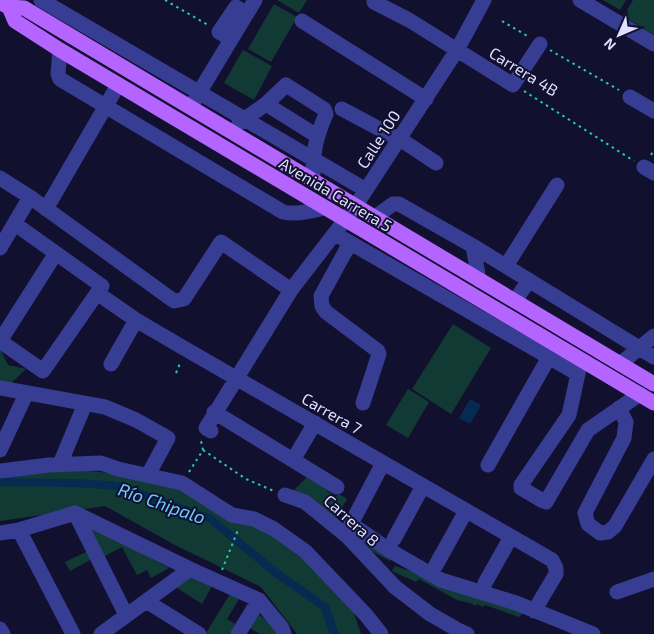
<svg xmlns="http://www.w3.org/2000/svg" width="654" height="634" viewBox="0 0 654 634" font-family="'Exo 2',sans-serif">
  <rect width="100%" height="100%" fill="#12102f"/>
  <path fill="#123a34" d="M277,0H307L299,13Z
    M603,0H626L620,10Z
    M633,0H654V35L623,16Z
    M274,4L297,17L271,62L248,49Z
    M243,50L272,66L254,100L224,83Z
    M453,324L491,348L451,414L412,389Z
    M0,348L8,365L26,369L6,388L0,381Z
    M408,389L429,402L408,438L386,425Z
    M63,468L154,478L204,494L301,552L350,601L361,634H297L261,587L175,545L105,506L0,521V473Z
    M307,477L329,485L327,491L336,496L339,494L347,499L336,519L356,530L392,555L390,561L369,550L286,498Z
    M82,521L169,568L151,578L147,570L137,575L122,547L101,558Z
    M88,551L92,559L70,571L65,562Z
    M395,566L527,609L519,617L485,605L483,607L477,604L476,606L470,603L457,600L419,579L416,582L392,571Z
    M189,572L213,584L202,604L174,586Z
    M230,594L239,599L227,619L235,624L230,634H208L206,633Z
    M256,612L279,631L281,634H260L248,627Z"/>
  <path fill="#072a51" d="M470,399L481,405L470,424L459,418Z
    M0,478L78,479L120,482L212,515L278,569L329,605L339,634H330L321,609L273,576L208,522L116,490L76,487L0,486Z"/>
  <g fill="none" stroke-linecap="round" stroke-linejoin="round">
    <path stroke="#27caaf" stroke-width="2" stroke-dasharray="2.5 4" stroke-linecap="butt" d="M165,0L208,25
      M502,21L529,37
      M550,50L619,90
      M524,91L634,161
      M651,155L654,150
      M176,373L181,361
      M203,450L246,479L274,491
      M189,472L203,450L201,441
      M222,570L238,530"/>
    <path stroke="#373d92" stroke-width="15" d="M41,0L366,190
      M580,0L654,44
      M374,2L409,20L513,85L540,44
      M302,21L426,99
      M231,39L219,32L236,7L246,14
      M60,50L58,74L60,79L283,212C296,215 311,211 324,208
      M630,97L654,111
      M194,101L255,0
      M266,104L317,136
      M342,109L406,143L436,163
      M239,123L266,104L286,85L324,109L326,114C316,137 312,154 313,180
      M644,167L654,173
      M0,178L30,197L174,301L184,299L221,242L291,290
      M46,209L118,85
      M375,217L393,204H399L473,246L654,357
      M15,224L102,286L43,371L0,341L56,253
      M335,234L578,374
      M350,243L321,296L322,306L326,312L378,351L379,354L363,403
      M473,246L479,280
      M0,248L30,197
      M506,266L557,185
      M97,293L136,320L182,347L552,560L556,568V574L534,611
      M515,301L529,280
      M581,360L569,415L521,485V488L543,501L546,502L588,430L640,394
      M111,364L136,320
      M620,364L654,336
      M0,388L105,407L136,420L168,438L148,475
      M619,408L626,422L624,438L585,513L588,524L600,533L608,532L615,526L654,459
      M214,412L337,487
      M211,431L206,428L291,290L345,220L360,199L457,50L484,0
      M0,450L26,394
      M293,460L315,423
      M383,463L351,524L389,550L441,580L516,603L593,634
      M60,464L85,404
      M488,465L553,350
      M0,471L49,465L101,463L118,469L182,483L232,515L254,519L274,529L305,551L366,615L381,634
      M285,495L305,502L348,537L395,587L430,614L458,630L467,634
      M75,513L126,615
      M19,530L73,634
      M0,533L19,530L75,513L190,569L259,600L282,628L284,634
      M394,539L423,486
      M436,565L466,511
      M485,583L511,537
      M617,592L654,579
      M146,601L199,634
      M0,629L3,634
      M101,634L190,569
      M238,634L259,600"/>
    <path stroke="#b565ff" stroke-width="15" d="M3,4L9,7L24,8L654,384
      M9,7L15,21L60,50L654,403"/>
  </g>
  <g text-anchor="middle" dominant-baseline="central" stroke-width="4" stroke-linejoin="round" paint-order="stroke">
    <g font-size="16" fill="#dedeff" stroke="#12102f">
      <text transform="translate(524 71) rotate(32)">Carrera 4B</text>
      <text transform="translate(378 139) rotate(-57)">Calle 100</text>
      <text transform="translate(336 194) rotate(31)">Avenida Carrera 5</text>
      <text transform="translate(332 413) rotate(30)">Carrera 7</text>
      <text transform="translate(352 520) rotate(42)">Carrera 8</text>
    </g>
    <g font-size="18" font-style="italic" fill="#6ccaff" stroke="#12102f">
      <text transform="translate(162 503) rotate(19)">Río Chipalo</text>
    </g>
  </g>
  <g transform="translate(619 35) rotate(225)" stroke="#12102f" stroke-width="4" paint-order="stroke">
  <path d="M0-4L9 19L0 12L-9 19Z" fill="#dedeff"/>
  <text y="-8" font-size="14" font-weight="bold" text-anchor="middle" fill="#dedeff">N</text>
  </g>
</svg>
